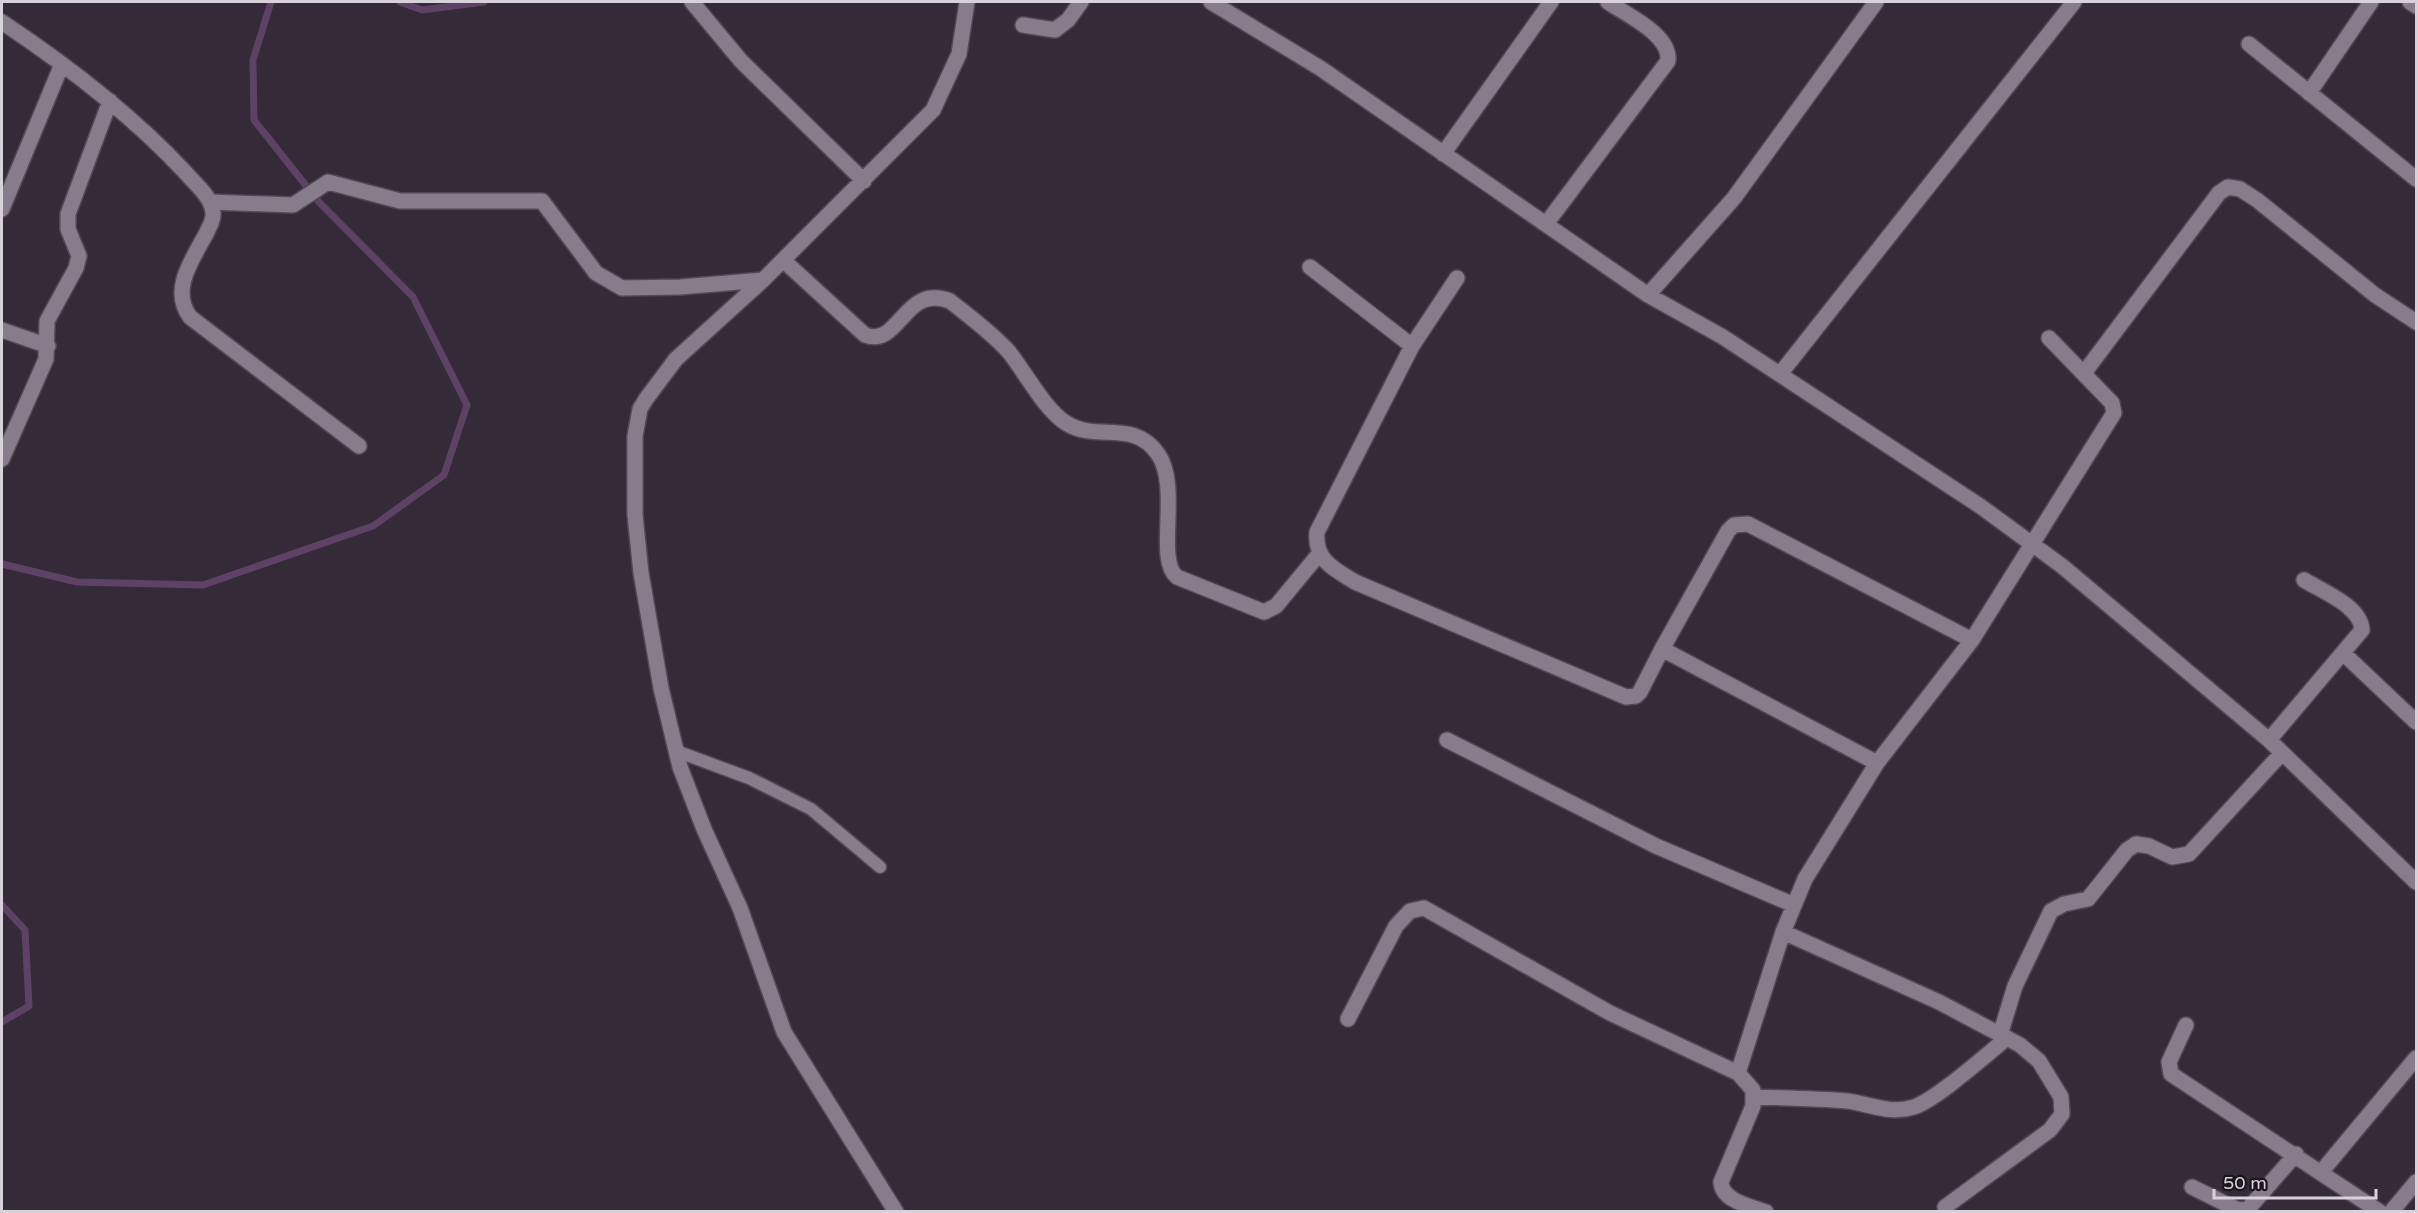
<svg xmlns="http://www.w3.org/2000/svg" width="2418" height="1213" viewBox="0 0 2418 1213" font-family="'Varela Round',sans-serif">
  <rect width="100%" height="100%" fill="#342a38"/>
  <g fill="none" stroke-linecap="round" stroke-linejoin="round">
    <path stroke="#5e4266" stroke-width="7" d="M400,2L422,10L484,2
      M2,564L77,582L203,585L373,526L444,475L467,405L413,297L319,202L254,120L253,60L271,2
      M2,905L25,930L29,1006L2,1022"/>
    <defs>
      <path id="lane" d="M676,751L749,778L811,809L880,867"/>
      <path id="street" d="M692,2L741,61L864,181
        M1211,2L1320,68L1648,295L1723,337L1980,506L2062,566L2269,740L2416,882
        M2410,2L2416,6
        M2,22C68,66 131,114 185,172C195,184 212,197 213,213C214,220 209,227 206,234C192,260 170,290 190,317L359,446
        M1023,25L1055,30L1068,20L1081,2
        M2249,44L2416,179
        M2309,93L2371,2
        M1443,154L1551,2
        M210,202L293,205L328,182L400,201H542L596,273L622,288L680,287L763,280
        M2,209L62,64
        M1546,224L1668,61C1671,35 1627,15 1608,2
        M783,260L865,335C900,348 904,283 950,301C970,317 992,333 1009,352C1025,372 1045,410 1066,423C1097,443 1133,418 1158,454C1181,487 1155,560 1177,577L1264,612L1276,606L1319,554
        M1310,267L1412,346
        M1457,278L1412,346L1317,532C1314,560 1334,569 1355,582L1626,697L1636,696L1640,692L1662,649
        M1648,295L1734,198L1876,2
        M2,330L48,346
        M2084,373L2219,193L2228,187L2240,189L2257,200L2375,295L2416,322
        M1780,374L2074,2
        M2,459L46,359L47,321L76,268L79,256L68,229V214L110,101
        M2343,653L2416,722
        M1447,740L1656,846L1794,905
        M2269,740L2362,630C2361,606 2322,591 2304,580
        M1877,763L1662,649L1728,531L1734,525L1748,524L1972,640
        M1783,932L1939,1002L2020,1045L2039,1061L2061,1097L2062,1114L2050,1130L1945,1207
        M1348,1019L1396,926L1410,911L1424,908L1610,1013L1738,1073
        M2186,1025L2169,1062L2171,1074L2380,1212
        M2000,1035L2015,986L2051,911L2064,904L2088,899L2127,850L2136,844L2149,846L2172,857L2189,854L2282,753
        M1754,1097C1785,1098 1816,1098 1847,1101C1871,1104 1890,1115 1914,1107C1937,1099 1986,1055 2007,1038
        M2322,1171L2416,1058
        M2192,1187L2238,1210L2248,1209L2296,1154
        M896,1212L784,1032L740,908L704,829L680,767L661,688L641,573L635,515V436L640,409L646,399L676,359L763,280L933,110L959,54L967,2
        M1766,1212C1750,1206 1722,1201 1721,1182L1753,1106V1090L1738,1073L1783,932L1805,879L1877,763L1972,640L2114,413L2112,403L2049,338
        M2391,1212L2416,1182"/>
    </defs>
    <use href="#lane" stroke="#504853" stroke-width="15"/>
    <use href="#street" stroke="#504853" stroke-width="18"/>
    <use href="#lane" stroke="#887c8c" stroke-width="12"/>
    <use href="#street" stroke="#887c8c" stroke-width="15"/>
  </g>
  <rect width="2418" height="1213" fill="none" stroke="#d7d1da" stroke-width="6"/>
  <path d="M2214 1189v9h162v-9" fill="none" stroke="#d7d1da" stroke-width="3"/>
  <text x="2223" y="1189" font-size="18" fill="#d7d1da" stroke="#19151b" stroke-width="4.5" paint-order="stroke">50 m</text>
</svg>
